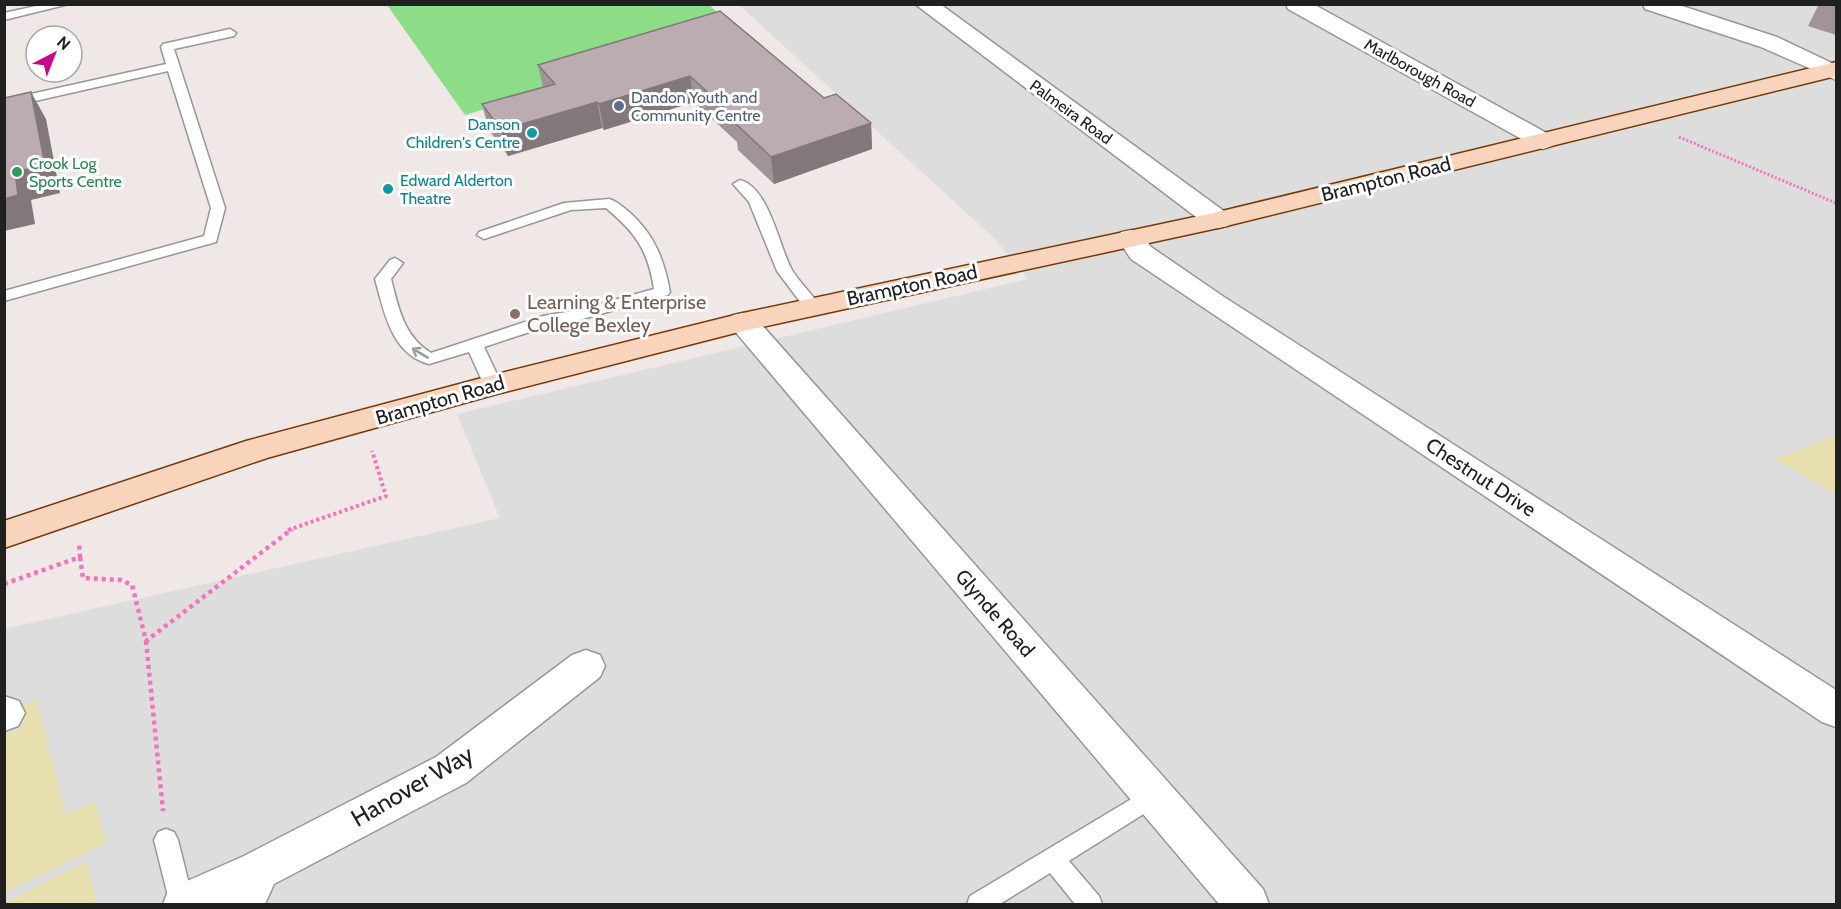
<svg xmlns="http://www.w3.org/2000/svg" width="1841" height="909" viewBox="0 0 1841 909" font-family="Cabin,sans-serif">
  <rect width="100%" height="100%" fill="#f0e7e7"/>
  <path fill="#deddde" d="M739,5H1836V904H5L4,629L500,518L457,414L1028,279L995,239Z"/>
  <path fill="#e8e0af" d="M1836,435V494L1775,459Z
    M36,699L66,815L95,802L106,843L5,893V735L23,727L18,707Z
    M87,861L96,904H5V903Z"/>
  <path fill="#8cdc88" d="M387,5H709L739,31L465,115Z"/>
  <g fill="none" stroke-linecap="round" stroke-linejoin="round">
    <defs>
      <path id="lane" d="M45,4H69L4,20V13Z
        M230,29L236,33L234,36L174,49L225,208L216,242L4,301V291L204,236L211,208L168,71L4,108V100L166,64L161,47L163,44Z
        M740,180C769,187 779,247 792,270C800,283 812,294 821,307L819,311H807L777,271L749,202L733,184Z
        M609,199C617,201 623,207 629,212C654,234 664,259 670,292L668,295L579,320L551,325L484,347L502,385L499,389H487L484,385L469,352L429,364C391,354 384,311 375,279L390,260L395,258L403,263L391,279C399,309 403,335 431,353L543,316L578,310L654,289C648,250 636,233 606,208L571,210L484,239L477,235L479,232L564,203Z
        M1153,786L1161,789L1164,796L1161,803L1069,861L1099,896L1102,904H1075L1050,873L1000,904H967L970,896Z
        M166,829L174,832L178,840L194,904H170L154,840L158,832Z"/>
      <path id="street" d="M915,4H940L1228,214L1232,220L1228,226L1218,228L1208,226Z
        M1286,4H1313L1552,136L1556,141L1552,146L1543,149L1534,146L1288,9Z
        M1643,4H1676L1777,37L1836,65V80L1761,47L1645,9Z
        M1131,230L1141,232L1151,247L1224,297L1836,690V727L1822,722L1131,259L1117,238L1121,232Z
        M743,313L753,315L1263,889L1269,904H1219L733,329L728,322L733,315Z
        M586,650L600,655L605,666L600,677L466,783L274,884L265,904H163L169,889L244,856L436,757L572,655Z
        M4,696L19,701L25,713L18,726L4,731Z"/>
      <path id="secondary" d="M1836,62V76L1218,228L743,331L493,395L267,458L4,548V521L246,441L493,375L743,313L1218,212Z"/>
    </defs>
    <use href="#lane" stroke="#979797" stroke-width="3"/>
    <use href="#street" stroke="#979797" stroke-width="3"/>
    <use href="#secondary" stroke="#763908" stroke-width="3"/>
    <path stroke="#f673bc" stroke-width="3" stroke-dasharray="2 2" stroke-linecap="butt" d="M1679,137L1836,203"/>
    <path stroke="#f673bc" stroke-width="4" stroke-dasharray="3 3" stroke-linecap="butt" d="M288,530L386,496L372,451"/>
    <path stroke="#f673bc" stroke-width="4.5" stroke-dasharray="4 4" stroke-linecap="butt" d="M80,557L83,578L121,580L132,585L146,641L292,529
      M4,584L80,557L79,542
      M146,641L163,811"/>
    <use href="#lane" fill="#fff" fill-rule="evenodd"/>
    <use href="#street" fill="#fff" fill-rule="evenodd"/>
    <use href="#secondary" fill="#f8d4bd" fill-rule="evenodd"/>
  </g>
  <path fill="#a09497" d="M1819,4H1836V35L1808,26Z
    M720,11L824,98L871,123L872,149L774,184L738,150L737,142L694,102L604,130L602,128L508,156L489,130L482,104L543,87L538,65Z"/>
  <path fill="#82787b" d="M690,76L694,102L604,130L599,104Z
    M31,92L46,119L60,193L31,200L35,224L4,231V199L15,172Z
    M597,102L602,128L508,156L501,130Z
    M871,123L872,149L774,184L771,157Z"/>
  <path fill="#baacb0" stroke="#82787b" stroke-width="1.5" d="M720,11L824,98L836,94L871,123L771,157L735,123L740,122L690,76L599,104L597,102L501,130L482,104L555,84L538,65Z
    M31,92L45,165L15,172L18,195L4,199V98Z"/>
  <defs><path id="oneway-shaft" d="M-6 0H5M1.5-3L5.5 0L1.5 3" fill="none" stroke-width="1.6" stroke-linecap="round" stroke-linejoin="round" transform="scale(1.5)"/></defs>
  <use stroke="#9b9b9b" href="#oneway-shaft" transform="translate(420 353) rotate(-149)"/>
  <circle fill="#5c6f8a" stroke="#fff" stroke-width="2" cx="619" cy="106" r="6"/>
  <g fill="#0f9aa8" stroke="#fff" stroke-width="2">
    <circle cx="532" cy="133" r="6"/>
    <circle cx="388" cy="189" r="6"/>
  </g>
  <circle fill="#2e9e5b" stroke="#fff" stroke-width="2" cx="17" cy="172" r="6"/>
  <circle fill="#8d6e63" stroke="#fff" stroke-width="2" cx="515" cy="314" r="6"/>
  <g text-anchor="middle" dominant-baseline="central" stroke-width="6" stroke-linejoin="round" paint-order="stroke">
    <g font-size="16" fill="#202020" stroke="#fff">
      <text transform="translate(1420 73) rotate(29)">Marlborough Road</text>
      <text transform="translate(1071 112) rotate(36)">Palmeira Road</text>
    </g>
    <g font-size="16" fill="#4e5e75" stroke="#fff" text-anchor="start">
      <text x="631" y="97">Dandon Youth and<tspan x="631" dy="18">Community Centre</tspan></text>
    </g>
    <g font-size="16" fill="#0d838f" stroke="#fff" text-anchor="end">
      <text x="520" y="124">Danson<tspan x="520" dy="18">Children's Centre</tspan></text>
      <text x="400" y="180" text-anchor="start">Edward Alderton<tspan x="400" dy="18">Theatre</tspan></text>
    </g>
    <g font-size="16" fill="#27864d" stroke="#fff" text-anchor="start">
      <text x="29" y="163">Crook Log<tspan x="29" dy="18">Sports Centre</tspan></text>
    </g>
    <g font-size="20" fill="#202020" stroke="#fff">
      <text transform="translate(1386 179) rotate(-14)">Brampton Road</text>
      <text transform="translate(912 285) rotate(-12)">Brampton Road</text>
      <text transform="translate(440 400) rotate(-16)">Brampton Road</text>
      <text transform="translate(1481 477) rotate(33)">Chestnut Drive</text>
      <text transform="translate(995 613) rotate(49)">Glynde Road</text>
    </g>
    <g font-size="20" fill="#785e54" stroke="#fff" text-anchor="start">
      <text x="527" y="302">Learning &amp; Enterprise<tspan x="527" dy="23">College Bexley</tspan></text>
    </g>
    <g font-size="24" fill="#202020" stroke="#fff">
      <text transform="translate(412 786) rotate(-30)">Hanover Way</text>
    </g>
  </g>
  <rect width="1841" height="909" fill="none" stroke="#202020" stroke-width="12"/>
  <g transform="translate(54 54) rotate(42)"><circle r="28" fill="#ffffff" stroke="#a6a6a6" stroke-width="1.5"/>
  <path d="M0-4.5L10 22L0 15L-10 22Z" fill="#ca0688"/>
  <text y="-9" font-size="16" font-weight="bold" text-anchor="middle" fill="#202020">N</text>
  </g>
</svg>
